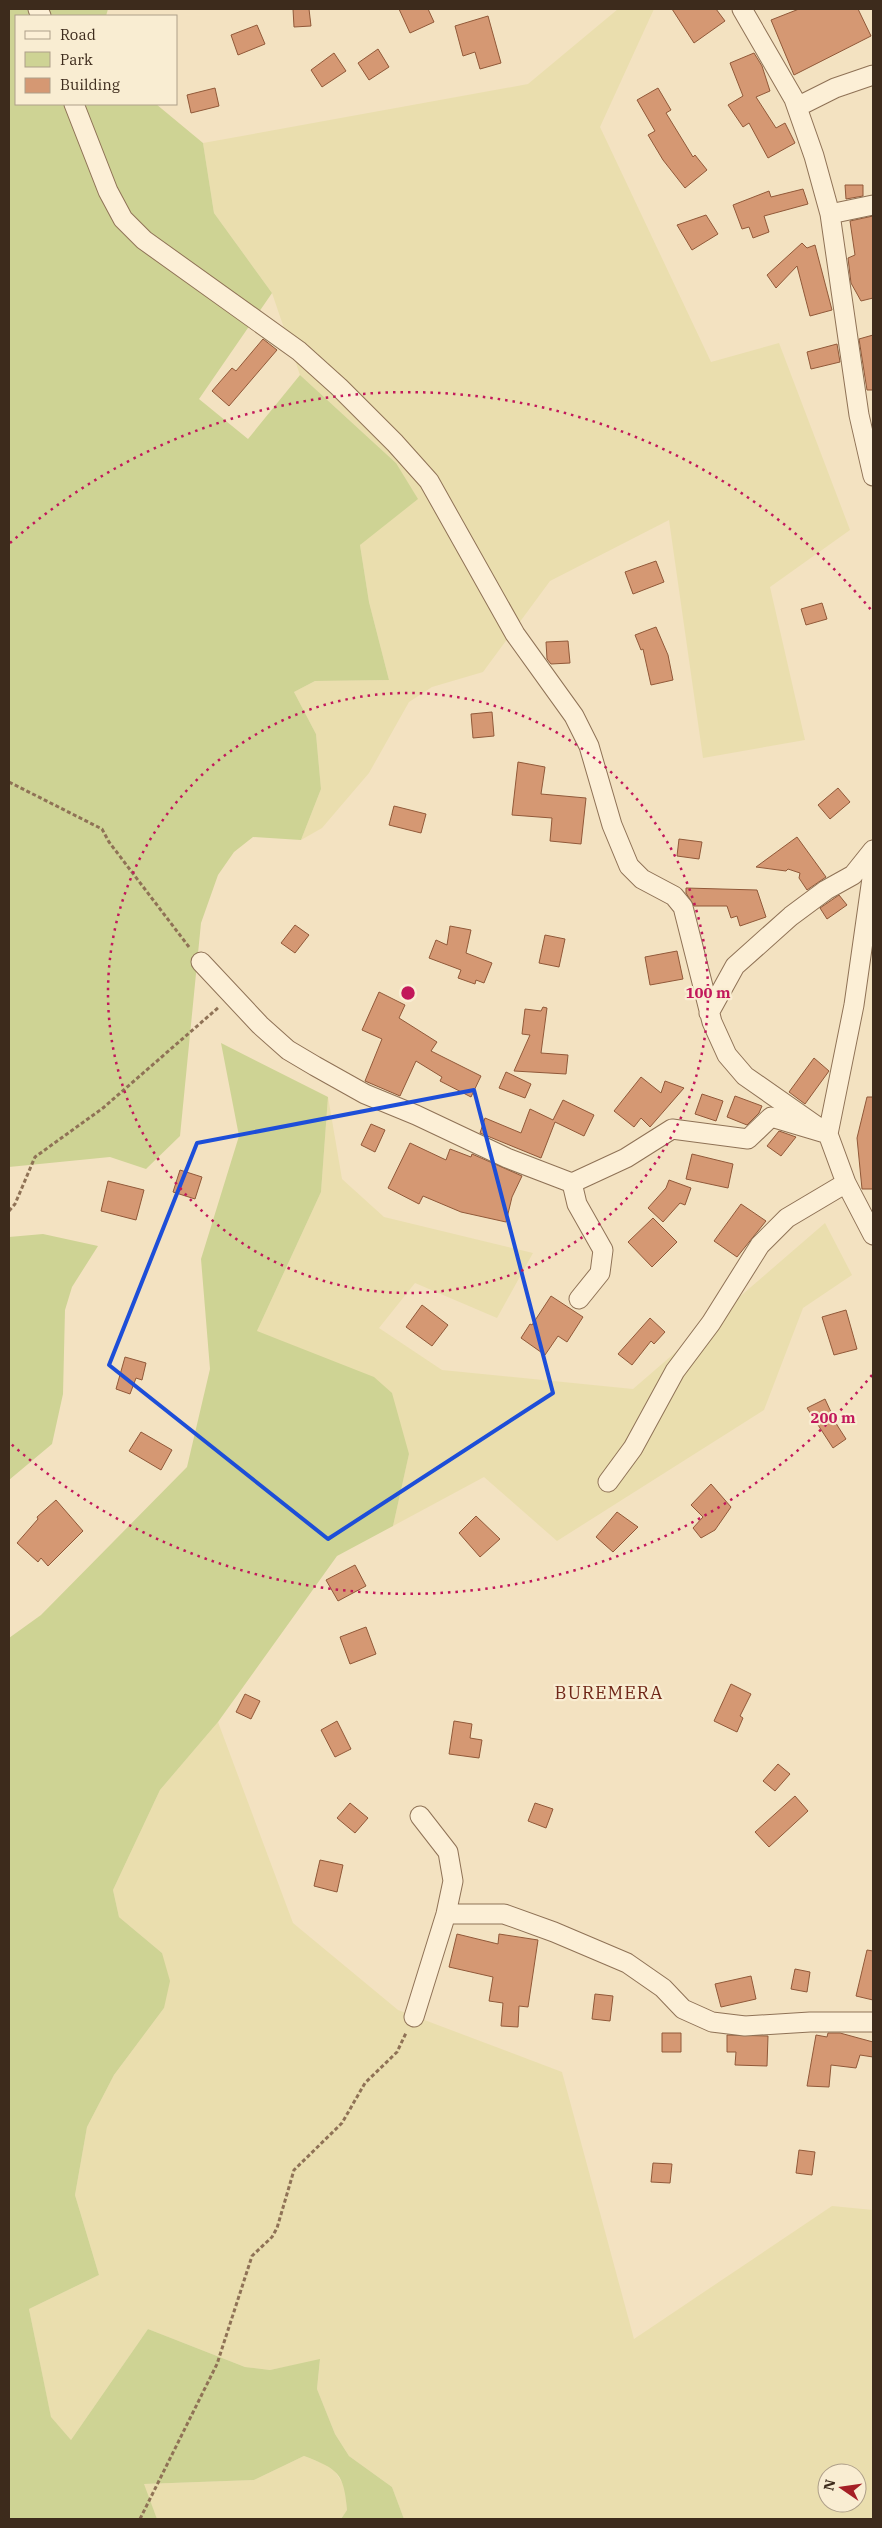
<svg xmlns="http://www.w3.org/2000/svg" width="882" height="2528" viewBox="0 0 882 2528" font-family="'IBM Plex Serif',serif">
  <rect width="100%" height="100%" fill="#f3e2c1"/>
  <path fill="#eadeae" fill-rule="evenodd" d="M618,9H654L600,127L711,362L779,343L850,530L770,587L805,740L703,758L669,520L550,581L483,672L432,687L409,702L369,773L322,828L301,840L321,789L316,734L294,692L315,681L389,680L369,602L360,545L396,463L300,375L272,293L214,213L203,143L528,84Z
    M328,1097L342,1179L384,1217L533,1253L497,1318L415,1283L379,1328L442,1370L633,1389L825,1223L852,1275L803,1308L764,1410L557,1541L484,1477L393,1526L409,1454L257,1331L321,1192Z
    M218,1722L293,1923L398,2010L562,2072L634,2339L832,2206L873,2210V2519H404L392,2487L349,2456L335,2434L317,2389L320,2360L270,2370L245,2367L148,2329L71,2440L51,2418L29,2309L99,2275L75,2195L87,2127L114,2075L164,2008L162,1953L119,1917L113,1890L160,1790ZM827,2473H857V2503H827Z
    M304,2456L332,2467L345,2487L347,2510L341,2519H157L143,2484L254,2480Z"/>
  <path fill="#ced394" d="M9,9H108L106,16H16V104H156L203,143L214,213L272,293L199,399L248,439L300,375L396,463L418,499L360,545L369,602L389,680L315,681L294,692L316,734L321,789L301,840L253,837L234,852L218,875L201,923L180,1136L146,1169L110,1157L9,1167Z
    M221,1043L328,1097L321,1192L257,1331L374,1377L392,1393L409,1454L393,1526L337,1556L218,1722L160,1790L113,1890L119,1917L162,1953L170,1981L164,2008L114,2075L87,2127L75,2195L99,2275L29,2309L51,2417L71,2440L148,2329L245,2367L270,2370L320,2359L317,2389L335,2434L349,2456L392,2487L404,2519H341L347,2510C344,2473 338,2469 304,2456L254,2480L144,2484L157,2519H9V1638L41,1615L187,1467L210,1369L201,1259L239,1136Z
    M43,1234L98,1246L72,1287L65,1310L63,1394L52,1444L9,1480V1237Z"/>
  <path fill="#d59873" stroke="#915939" d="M293,9H309L311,26L294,27Z
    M399,9H428L434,22L410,33Z
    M672,9H716L725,21L694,43Z
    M799,9H858L871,36L794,75L771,20Z
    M488,16L501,63L480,69L475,52L463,56L455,26Z
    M257,25L265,44L238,55L231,35Z
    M378,49L389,67L369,80L358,63Z
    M334,53L346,71L322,87L311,70Z
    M754,53L762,66L770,91L756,97L776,128L785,123L795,143L768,158L749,123L743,127L728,105L743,96L730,63Z
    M215,88L219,106L191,113L187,95Z
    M658,88L671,110L666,113L693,157L695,155L707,170L685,188L663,160L648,135L655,131L637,100Z
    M845,185H863V196L846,199Z
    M803,189L808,204L764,216L769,232L753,238L749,227L742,229L733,205L769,191L771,197Z
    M706,215L718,234L692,250L677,225Z
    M873,216V298L861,301L851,283L848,258L855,255L850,221Z
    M802,243L807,248L815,245L832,310L810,316L797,266L776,288L767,275Z
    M873,335V390H867L859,339Z
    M263,339L277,350L229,406L212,391L232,368L236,371Z
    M837,344L840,362L811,369L807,352Z
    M656,561L664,582L633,594L625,572Z
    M822,603L827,619L806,625L801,609Z
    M656,627L668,655L673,680L651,685L643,649L641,650L635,635Z
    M568,641L570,663L551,664L547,659L546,642Z
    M492,712L494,736L473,738L471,714Z
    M518,762L545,767L541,794L586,798L581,844L550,841L552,818L512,815Z
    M838,788L850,802L830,819L818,805Z
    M394,806L426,814L421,833L389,825Z
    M797,837L826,877L807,890L799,878L800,873L788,869L786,871L756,867Z
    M679,839L702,842L699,859L677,856Z
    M686,888L757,890L766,917L740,926L737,916L731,918L727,906H694L686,893Z
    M839,895L847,905L827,919L820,908Z
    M295,925L309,935L295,953L281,943Z
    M450,926L471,930L466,953L492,963L484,983L476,980L475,984L458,978L461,970L429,958L436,940L447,945Z
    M545,935L565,939L559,967L539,963Z
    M677,951L683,979L650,985L645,957Z
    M379,992L405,1005L399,1018L437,1042L431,1051L481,1076L471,1097L440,1081L442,1077L416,1061L400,1096L365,1081L382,1039L362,1030Z
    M543,1007L547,1008L541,1053L568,1055L566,1074L514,1071L530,1035L522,1034L525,1009L541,1011Z
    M814,1058L829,1071L805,1104L789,1092Z
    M506,1072L531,1084L525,1098L499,1088Z
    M641,1077L661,1093L665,1081L684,1088L650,1127L641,1118L634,1127L614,1111Z
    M702,1094L723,1101L716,1121L695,1114Z
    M735,1096L762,1106L759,1113L747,1125L727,1117Z
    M867,1097H873V1189H862L857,1138Z
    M563,1100L594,1115L584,1136L555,1122L541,1158L480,1133L485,1118L521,1133L530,1109L553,1120Z
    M371,1124L385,1130L375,1152L361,1145Z
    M779,1131L796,1137L781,1156L767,1146Z
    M410,1143L446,1160L450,1149L471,1157L472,1154L522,1176L512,1197L506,1222L461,1212L423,1196L419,1204L388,1188Z
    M692,1154L733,1164L728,1188L686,1179Z
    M180,1170L202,1177L195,1199L173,1192Z
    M669,1180L691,1188L685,1205L680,1203L663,1222L648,1208L666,1188Z
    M108,1181L144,1190L136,1220L101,1211Z
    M741,1204L766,1221L737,1257L714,1241Z
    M653,1218L677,1242L652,1267L628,1242Z
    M551,1296L583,1317L567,1342L558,1336L545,1355L521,1338L530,1324L532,1325Z
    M422,1305L448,1325L432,1346L406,1327Z
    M846,1310L857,1349L834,1355L822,1317Z
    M650,1318L665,1332L654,1344L651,1341L632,1365L618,1354Z
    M125,1357L146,1363L142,1380L136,1378L130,1394L116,1389Z
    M825,1399L837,1425L846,1439L833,1448L807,1408Z
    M141,1432L172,1450L161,1470L129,1451Z
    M711,1484L731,1507L715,1530L701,1538L693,1528L703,1517L691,1505Z
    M56,1500L83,1531L48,1566L41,1558L38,1562L17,1543L38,1519L37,1517Z
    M617,1512L638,1527L613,1552L596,1537Z
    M476,1516L500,1539L480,1557L459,1533Z
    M355,1565L366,1586L338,1601L326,1580Z
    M366,1627L376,1654L350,1664L340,1637Z
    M731,1684L751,1694L740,1716L743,1718L737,1732L714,1721Z
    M245,1694L260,1701L251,1719L236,1712Z
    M337,1721L351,1749L335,1757L321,1730Z
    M454,1721L472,1724L470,1738L482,1740L479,1758L449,1754Z
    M778,1764L790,1774L775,1791L763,1781Z
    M795,1796L808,1811L769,1847L755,1832Z
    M350,1803L368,1818L355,1833L337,1818Z
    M535,1803L553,1809L546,1828L528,1821Z
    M320,1860L343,1865L337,1892L314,1886Z
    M457,1934L498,1944L499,1934L538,1940L528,2007L519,2006L518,2027L501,2026L503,2003L489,2001L493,1977L449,1967Z
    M867,1950L873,1951V2000L856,1996Z
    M795,1969L810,1972L807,1992L791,1989Z
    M751,1976L756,1999L721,2007L715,1984Z
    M595,1994L613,1996L610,2021L592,2019Z
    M662,2033H681V2052H662Z
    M828,2033H840L873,2042V2057L860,2055L856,2068L831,2065L829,2087L807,2086L816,2035L827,2037Z
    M727,2035L768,2036L767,2066L735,2065L736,2052H727Z
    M799,2150L815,2152L812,2175L796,2173Z
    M653,2163L672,2164L670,2183L651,2182Z"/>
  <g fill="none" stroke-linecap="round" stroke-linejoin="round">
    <defs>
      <path id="minor" d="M38,9L41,16
        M742,9L794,99L814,156L830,214L859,415L873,476
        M74,104L108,191L123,219L144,240L299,351L339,387L395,443L429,481L515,634L574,716L589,746L612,825L629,866L642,879L674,896L683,907L712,1022L727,1055L745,1076L828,1134L846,1183L873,1235
        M797,107L835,88L873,75
        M830,214L873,205
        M201,962L260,1025L288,1050L315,1066L365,1094L416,1115L507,1158L572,1183
        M709,1013L735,966L791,916L826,890L853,875L873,850
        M579,1299L600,1273L603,1250L577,1204L572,1183L626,1158L672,1129L748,1139L771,1117L828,1134L854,1005L873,871
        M608,1482L633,1448L675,1371L711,1323L760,1245L787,1218L846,1183
        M446,1914H504L554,1932L627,1963L663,1988L683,2009L712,2022L745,2026L810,2022H873
        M414,2017L446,1914L453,1881L448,1852L420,1816"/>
    </defs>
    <use href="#minor" stroke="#8f7256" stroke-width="21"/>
    <path stroke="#8f7256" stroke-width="3" stroke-dasharray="4 2.5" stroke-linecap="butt" d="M9,782L102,829L109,842L189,947
      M9,1211L15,1204L35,1157L103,1108L219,1007
      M140,2519L217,2364L252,2256L272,2237L277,2228L294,2170L342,2123L365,2083L397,2052L406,2033"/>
    <use href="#minor" stroke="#fcefd6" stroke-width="19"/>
  </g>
  <path fill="none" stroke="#1d4ed8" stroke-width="4" stroke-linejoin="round" d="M474,1090L553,1393L328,1539L109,1365L197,1143Z"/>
  <g fill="none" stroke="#c2185b" stroke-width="2.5" stroke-dasharray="2.5 5">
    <circle cx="408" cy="993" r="300"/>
    <path d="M872 1375A601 601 0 0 1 10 1443M10 543A601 601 0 0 1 872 611"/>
  </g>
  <g text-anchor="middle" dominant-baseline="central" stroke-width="4.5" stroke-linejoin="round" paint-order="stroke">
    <g font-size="18" letter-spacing="1" fill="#6f2617" stroke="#f9edd2">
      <text x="609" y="1692">BUREMERA</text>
    </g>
  </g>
  <circle cx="408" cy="993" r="8" fill="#c2185b" stroke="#f9edd2" stroke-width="2.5"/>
  <g font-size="15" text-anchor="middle" font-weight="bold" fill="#c2185b" stroke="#f9edd2" stroke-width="4.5" stroke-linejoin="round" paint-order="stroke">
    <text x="708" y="998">100 m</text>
    <text x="833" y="1423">200 m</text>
  </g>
  <rect width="882" height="2528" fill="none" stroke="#3d2b1c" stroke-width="20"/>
  <rect x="15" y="15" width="162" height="90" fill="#f9edd2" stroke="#ae9f89"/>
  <rect x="25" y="31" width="25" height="8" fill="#fcefd6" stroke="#ae9f89"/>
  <text x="60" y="40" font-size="15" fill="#3d2b1c">Road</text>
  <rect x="25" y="52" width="25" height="15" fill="#ced394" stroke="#ae9f89"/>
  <text x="60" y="65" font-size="15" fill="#3d2b1c">Park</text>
  <rect x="25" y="78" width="25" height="15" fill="#d59873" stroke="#ae9f89"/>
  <text x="60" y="90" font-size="15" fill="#3d2b1c">Building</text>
  <g transform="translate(842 2488) rotate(283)"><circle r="24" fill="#f9edd2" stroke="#ae9f89"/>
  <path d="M0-4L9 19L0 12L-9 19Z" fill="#a51f25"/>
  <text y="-8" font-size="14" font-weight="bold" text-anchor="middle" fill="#3d2b1c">N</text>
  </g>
</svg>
